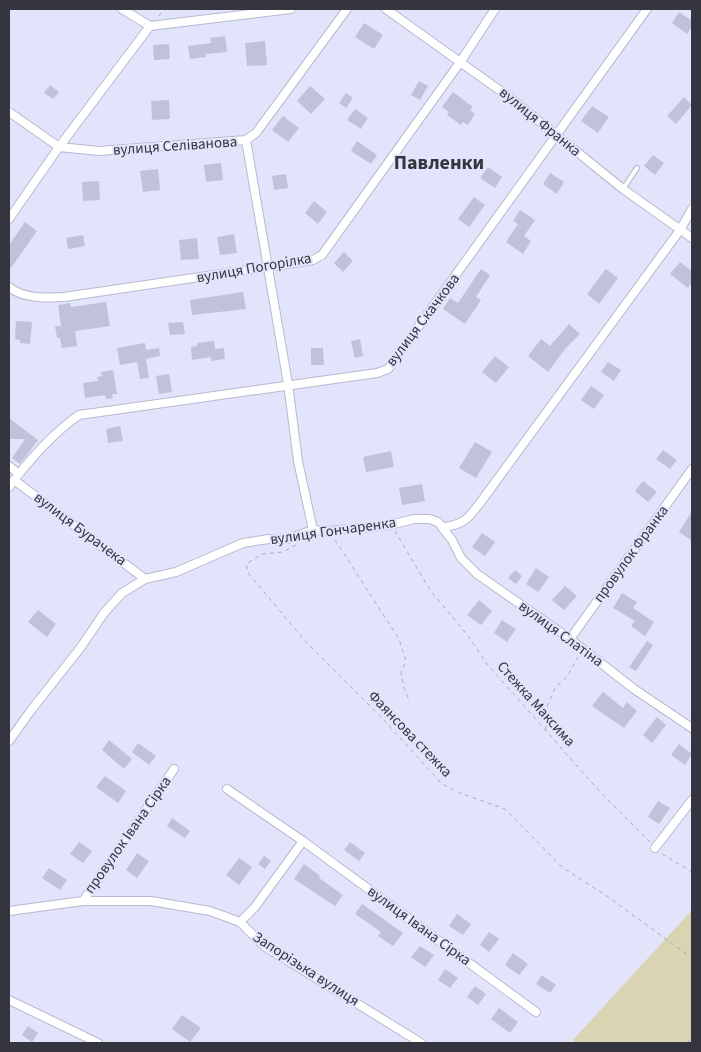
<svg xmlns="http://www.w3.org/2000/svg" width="701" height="1052" viewBox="0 0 701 1052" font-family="'Source Sans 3',sans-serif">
  <rect width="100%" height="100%" fill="#e1e4fb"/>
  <path fill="#dad4b3" d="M692,910V1043H576L573,1040Z"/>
  <path fill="#c0c2da" d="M679,12L692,21V27L687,34L672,23Z
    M364,23L383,35L374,49L355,37Z
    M225,36L227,52L206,54V57L190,59L188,46L211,43L210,38Z
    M265,41L267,65L247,66L245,43Z
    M169,44L170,59L154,60L153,45Z
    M419,81L428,86L420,100L411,95Z
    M50,85L59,92L53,99L44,93Z
    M310,86L325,99L311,114L297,101Z
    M453,92L473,107L470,110L475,114L468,125L463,122L461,125L447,115L449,112L442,107Z
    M346,93L353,98L346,108L339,103Z
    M684,97L692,105L676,124L667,116Z
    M169,100L170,119L152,120L151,101Z
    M592,106L609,117L598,133L581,121Z
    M355,109L368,118L361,129L347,120Z
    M283,116L299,128L288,142L272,130Z
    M357,141L377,155L371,164L351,151Z
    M653,155L664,163L655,175L644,166Z
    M221,163L223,180L206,182L204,165Z
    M488,167L502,177L495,188L480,178Z
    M158,169L160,190L143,192L140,171Z
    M550,173L564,182L557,194L543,184Z
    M286,174L288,188L274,190L272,176Z
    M99,181L100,200L83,201L82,182Z
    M474,197L485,205L469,227L458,219Z
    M314,201L327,212L318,224L305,213Z
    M520,210L535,220L524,236L531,241L523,254L506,242L518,224L513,221Z
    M25,222L37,231L9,271V245Z
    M234,234L237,253L220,255L217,237Z
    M83,235L85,246L68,249L66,238Z
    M197,238L199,259L181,260L179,240Z
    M344,252L353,261L343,272L334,263Z
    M680,262L692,271V282L688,288L670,274Z
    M481,269L490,275L476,297L481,300L465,324L443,309L450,298L458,303Z
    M606,269L618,278L599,304L587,294Z
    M243,292L246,309L192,315L190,300Z
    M106,302L110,326L75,331L77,346L62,348L60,338H57L55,326H61L58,305L70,303L71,307Z
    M16,321L32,322L30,344L20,343V340L15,339Z
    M183,322L185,334L170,335L168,323Z
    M569,324L580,334L565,349L548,372L528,356L541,339L550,346Z
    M360,339L363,356L355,358L351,341Z
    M214,341L215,349L224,348L225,359L211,361V357L192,360L191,347L197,346V343Z
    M145,343L146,350L159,348L160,356L146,359L149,378L140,379L137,362L120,365L117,348Z
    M311,348H323L324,365H311Z
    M495,356L509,367L496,383L482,372Z
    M608,362L621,370L614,381L601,372Z
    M113,370L117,394H112L113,398L106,399L105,395L85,398L83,383L98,381L97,377L102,376L101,372Z
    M169,374L172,392L159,394L156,376Z
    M591,386L604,395L594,409L581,400Z
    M9,418L38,440L20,464L12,458L25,439H11L9,437Z
    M120,426L123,441L108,443L106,429Z
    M475,442L492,452L476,478L459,468Z
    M663,450L677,460L670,469L656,459Z
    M391,451L394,467L366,472L363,457Z
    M643,481L657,492L648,502L635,491Z
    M422,484L425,501L402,505L399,488Z
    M692,511V541L679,532Z
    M482,533L495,542L485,556L472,547Z
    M536,568L549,577L538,592L526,584Z
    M515,570L522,576L516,584L508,578Z
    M565,586L577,596L564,610L552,600Z
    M622,593L637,602L633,608L654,622L645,636L631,626L635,621L613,608Z
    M479,600L492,611L481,625L467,615Z
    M38,610L56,624L47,637L28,622Z
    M502,620L516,629L507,642L494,633Z
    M647,641L653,645L636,671L629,667Z
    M603,692L623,708L627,702L637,711L624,728L592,706Z
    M657,717L666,725L652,743L643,735Z
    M109,740L132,759L124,769L102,750Z
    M138,743L156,756L149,765L132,752Z
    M679,744L692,754L685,765L671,755Z
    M105,776L126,791L118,803L96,787Z
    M658,801L670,808L659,824L648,817Z
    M172,818L190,831L185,838L167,826Z
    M79,842L92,851L83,863L70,854Z
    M350,842L365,853L359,861L344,850Z
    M137,853L149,861L137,878L126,870Z
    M264,856L271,861L265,869L258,864Z
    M239,858L252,867L239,885L226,875Z
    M304,864L320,876L319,878L343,895L335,906L294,879Z
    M49,868L67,880L60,890L42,878Z
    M362,904L403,933L393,946L378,936L381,932L355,914Z
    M457,914L471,924L463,935L449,926Z
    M489,932L499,939L489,952L480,945Z
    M420,946L434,955L425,967L411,957Z
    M513,953L528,964L519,975L505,965Z
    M445,969L458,978L450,988L438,980Z
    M542,975L556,985L550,993L536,984Z
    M475,986L486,994L478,1005L467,997Z
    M499,1008L518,1022L510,1033L491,1019Z
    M182,1015L201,1028L190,1042L172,1029Z
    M28,1026L38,1033L32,1042L22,1035Z"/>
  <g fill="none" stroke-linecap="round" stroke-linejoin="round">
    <defs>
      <path id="service" d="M623,189L637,168"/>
      <path id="minor" d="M386,9L509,97L623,189L692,238
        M150,26L291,9
        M9,112L59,147L99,151L246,140L256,133L347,9
        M246,140L288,384L298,461L313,530
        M9,219L59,147L150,26L122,9
        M9,287C24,299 45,298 64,297L268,267L313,260L322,255L461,61L495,9
        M9,466L19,474
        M14,480L145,579
        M9,487C29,460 52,434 79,415L377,373L388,369L647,9
        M443,527C463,525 468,519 480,503L680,230L692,209
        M570,639L692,469
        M9,741L32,709L81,647L104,613L122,593L145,579L176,572L243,543L269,539H287L313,530L329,531L390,525L414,519H429L438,522L452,540L461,558L477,574L570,639L634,689L692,728
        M227,789L303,841
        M655,848L692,800
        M83,901L174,769
        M9,911L83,901H151L210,911L240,922L264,946L421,1043
        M240,922L255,907L303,841L536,1012
        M9,1000L98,1043"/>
    </defs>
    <use href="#service" stroke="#b7b9d0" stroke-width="6"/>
    <use href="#minor" stroke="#b7b9d0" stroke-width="10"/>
    <path stroke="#aaacbf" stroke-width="1" stroke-dasharray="4 4" stroke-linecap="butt" d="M159,16L164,9
      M395,531L430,590L469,637L487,664L601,793L650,842
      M335,540L399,639L406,661L401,673L404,688L410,702
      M296,545L283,552L262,554L246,564L249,574L306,642L382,718L442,784L460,793L505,809L563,868L607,896L692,958
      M546,730L545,711L555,688L567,677L578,657
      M662,854L692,872
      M688,1043L692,1034"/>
    <use href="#service" stroke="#fff" stroke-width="4"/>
    <use href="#minor" stroke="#fff" stroke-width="8"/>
  </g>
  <g text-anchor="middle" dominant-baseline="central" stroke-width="4" stroke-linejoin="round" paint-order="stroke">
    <g font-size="15" fill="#34353f" stroke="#e1e4fb">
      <text transform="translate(540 122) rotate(39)">вулиця Франка</text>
      <text transform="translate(175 146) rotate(-4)">вулиця Селіванова</text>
      <text transform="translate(254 268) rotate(-10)">вулиця Погорілка</text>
      <text transform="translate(423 320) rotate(-53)">вулиця Скачкова</text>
      <text transform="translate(80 529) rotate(37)">вулиця Бурачека</text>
      <text transform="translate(333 531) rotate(-8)">вулиця Гончаренка</text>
      <text transform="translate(631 554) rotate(-54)">провулок Франка</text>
      <text transform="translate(561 634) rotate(36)">вулиця Слатіна</text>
      <text transform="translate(536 704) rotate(48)">Стежка Максима</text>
      <text transform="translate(410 734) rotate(46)">Фаянсова стежка</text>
      <text transform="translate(128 835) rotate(-55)">провулок Івана Сірка</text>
      <text transform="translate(419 926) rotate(36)">вулиця Івана Сірка</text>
      <text transform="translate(306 969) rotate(33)">Запорізька вулиця</text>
    </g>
    <g font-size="20" font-weight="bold" fill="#34353f" stroke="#e1e4fb">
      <text x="439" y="163">Павленки</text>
    </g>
  </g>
  <rect width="701" height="1052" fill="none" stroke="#34353f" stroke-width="20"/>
</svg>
